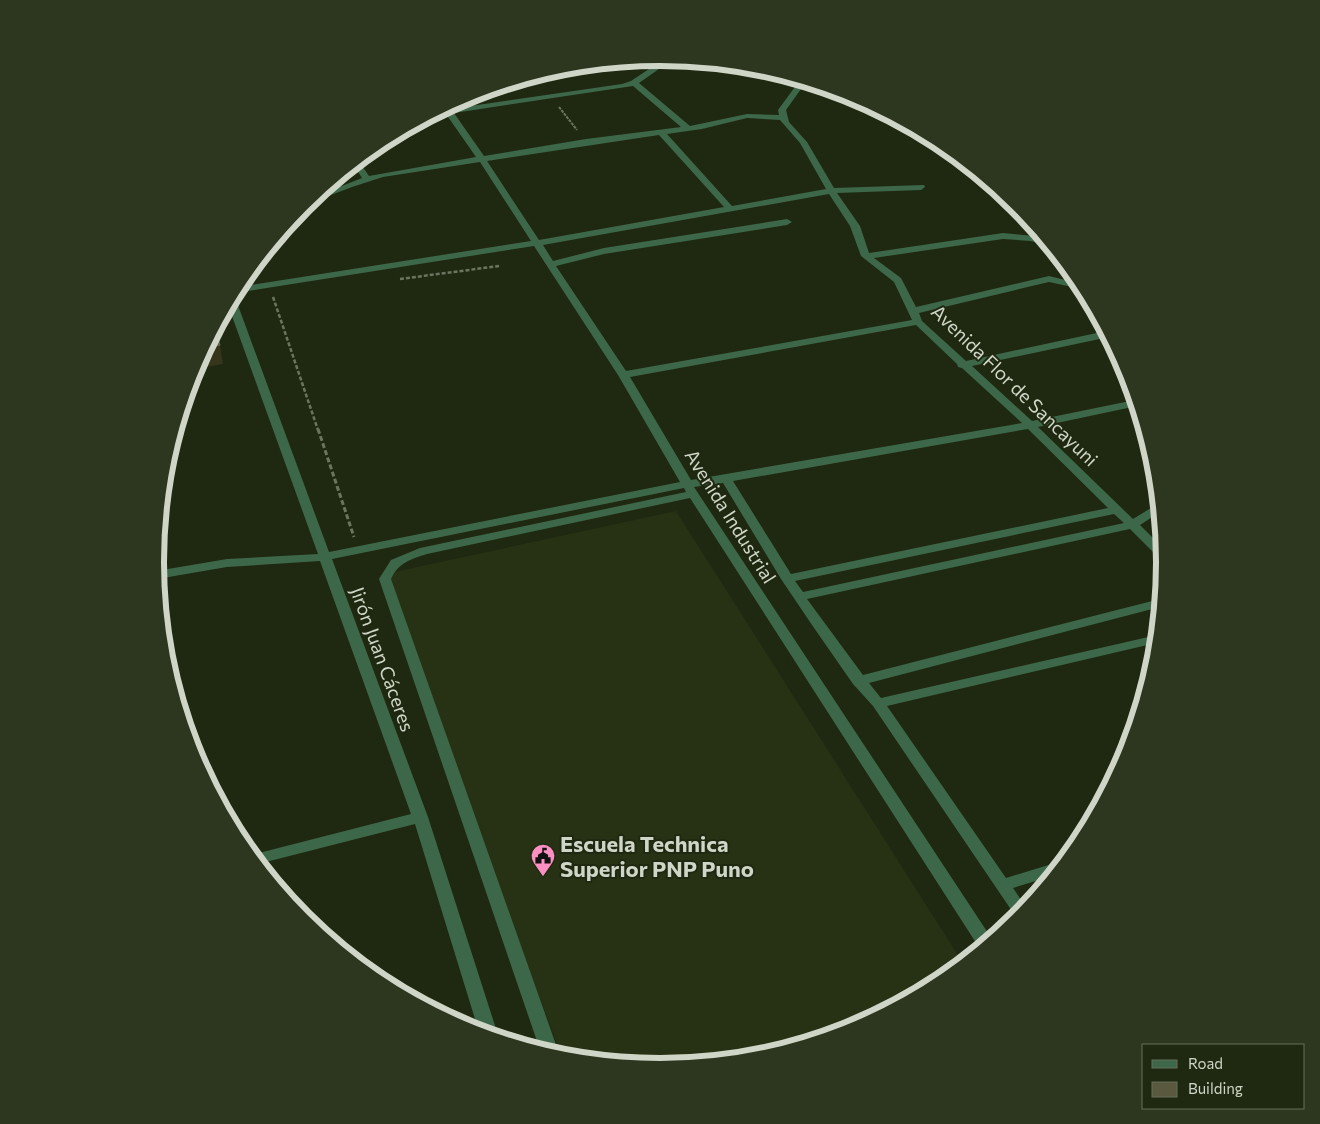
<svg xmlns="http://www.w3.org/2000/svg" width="1320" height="1124" viewBox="0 0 1320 1124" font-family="Commissioner,sans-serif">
  <rect width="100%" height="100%" fill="#1f2810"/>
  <path fill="#273114" d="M676,511L963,963L940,982L853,1028L758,1057L660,1066L562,1057L380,575Z"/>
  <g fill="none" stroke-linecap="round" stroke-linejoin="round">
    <path stroke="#6c7460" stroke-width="2" stroke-dasharray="3 1" stroke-linecap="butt" d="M559,107L577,130"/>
    <path stroke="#6c7460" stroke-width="2.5" stroke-dasharray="4 2" stroke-linecap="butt" d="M400,279L499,266
      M273,297L318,430"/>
    <path stroke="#6c7460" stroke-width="3" stroke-dasharray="5 2.5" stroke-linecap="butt" d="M318,429L354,537"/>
    <path fill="#3d6749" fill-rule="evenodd" d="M660,58L759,67L774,72L771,73L669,62L639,83L690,126L747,114L779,115L778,110L800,80L806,82L786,110L789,122L807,142L834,188L924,185L925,187L921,190L837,193L860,226L869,253L1003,233L1034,236L1044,239L1050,245L1030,241L1003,239L874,258L901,278L916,307L1049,276L1078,283L1088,298L1084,297L1072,287L1049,282L919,313L922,321L966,361L1106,331L1109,337L972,366L1032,421L1135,400L1137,406L1038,427L1133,519L1159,503L1160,512L1140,525L1163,548L1164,560L1160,559L1130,529L807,599L863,675L1160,599V607L869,683L881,698L1157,635L1156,643L887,706L1006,878L1058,862L1062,863L1052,876L1013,888L1026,907L1016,917L873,706L853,684L812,625L781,579L723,483L694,487L992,939L980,949L690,498L427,554C411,559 398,563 391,579L559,1053L557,1056L540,1050L379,579L391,560L420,548L686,492L684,488L332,559L428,817L498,1035L497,1037L479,1032L415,824L258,864L251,855L411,814L320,561L227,567L157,579L156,571L227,559L318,554L228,305L232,297L236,300L329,552L680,482L618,375L534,246L235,293L238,287L531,241L480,162L383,177L352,187L302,206L314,197L362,178L353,164L358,160L369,176L476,157L446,114L430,116L448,106L450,109L622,84L631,81L661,61L650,59ZM633,86L681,127L586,139L484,156L454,113ZM747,118L780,120L800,143L826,189L732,206L667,134L702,129ZM659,135L724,207L539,240L487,161ZM829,194L850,226L861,256L894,282L912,320L626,371L556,266L604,254L787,225L792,222L787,219L604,248L553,261L543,245ZM916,325L957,364L958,367L962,368L1022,423L691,480L630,377ZM1028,429L1108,508L791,574L733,481ZM1114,514L1124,523L803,592L795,581Z"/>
  </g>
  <path fill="#35351c" d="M220,345L223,364L194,369L206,347Z"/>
  <path fill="#5b5840" stroke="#6d6c55" d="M215,329L220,345L206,347Z"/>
  <defs>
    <symbol id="civic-pin" viewBox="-11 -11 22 30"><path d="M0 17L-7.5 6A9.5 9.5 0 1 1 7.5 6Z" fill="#fc8fc1" stroke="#1f2810"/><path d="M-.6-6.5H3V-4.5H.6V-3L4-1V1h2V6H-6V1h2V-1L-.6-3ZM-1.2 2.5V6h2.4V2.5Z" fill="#111"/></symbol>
  </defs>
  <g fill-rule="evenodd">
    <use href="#civic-pin" x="529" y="842" width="28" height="38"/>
  </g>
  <g text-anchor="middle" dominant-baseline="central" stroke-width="4" stroke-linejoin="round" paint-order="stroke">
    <g font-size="19" fill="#d0d6c7" stroke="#1f2810">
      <text transform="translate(1015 385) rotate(44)">Avenida Flor de Sancayuni</text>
      <text transform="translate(731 516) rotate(58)">Avenida Industrial</text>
      <text transform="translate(383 659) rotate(70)">Jirón Juan Cáceres</text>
    </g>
    <g font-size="22" font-weight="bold" fill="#d0d6c7" stroke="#1f2810" text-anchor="start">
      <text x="560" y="843">Escuela Technica<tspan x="560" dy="25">Superior PNP Puno</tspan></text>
    </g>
  </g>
  <path d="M0 0H1320V1124H0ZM164 562a496 496 0 1 1 992 0a496 496 0 1 1-992 0Z" fill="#2d361f" fill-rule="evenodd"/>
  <path fill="none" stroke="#d0d6c7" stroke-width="6" d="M164 562a496 496 0 1 1 992 0a496 496 0 1 1-992 0Z"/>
  <rect x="1142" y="1044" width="162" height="65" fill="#1f2810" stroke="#666e59"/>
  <rect x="1152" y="1060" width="25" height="8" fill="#3d6749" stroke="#666e59"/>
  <text x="1188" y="1069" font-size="15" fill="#d0d6c7">Road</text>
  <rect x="1152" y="1082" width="25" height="15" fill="#5b5840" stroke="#666e59"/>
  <text x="1188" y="1094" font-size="15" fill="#d0d6c7">Building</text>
</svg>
